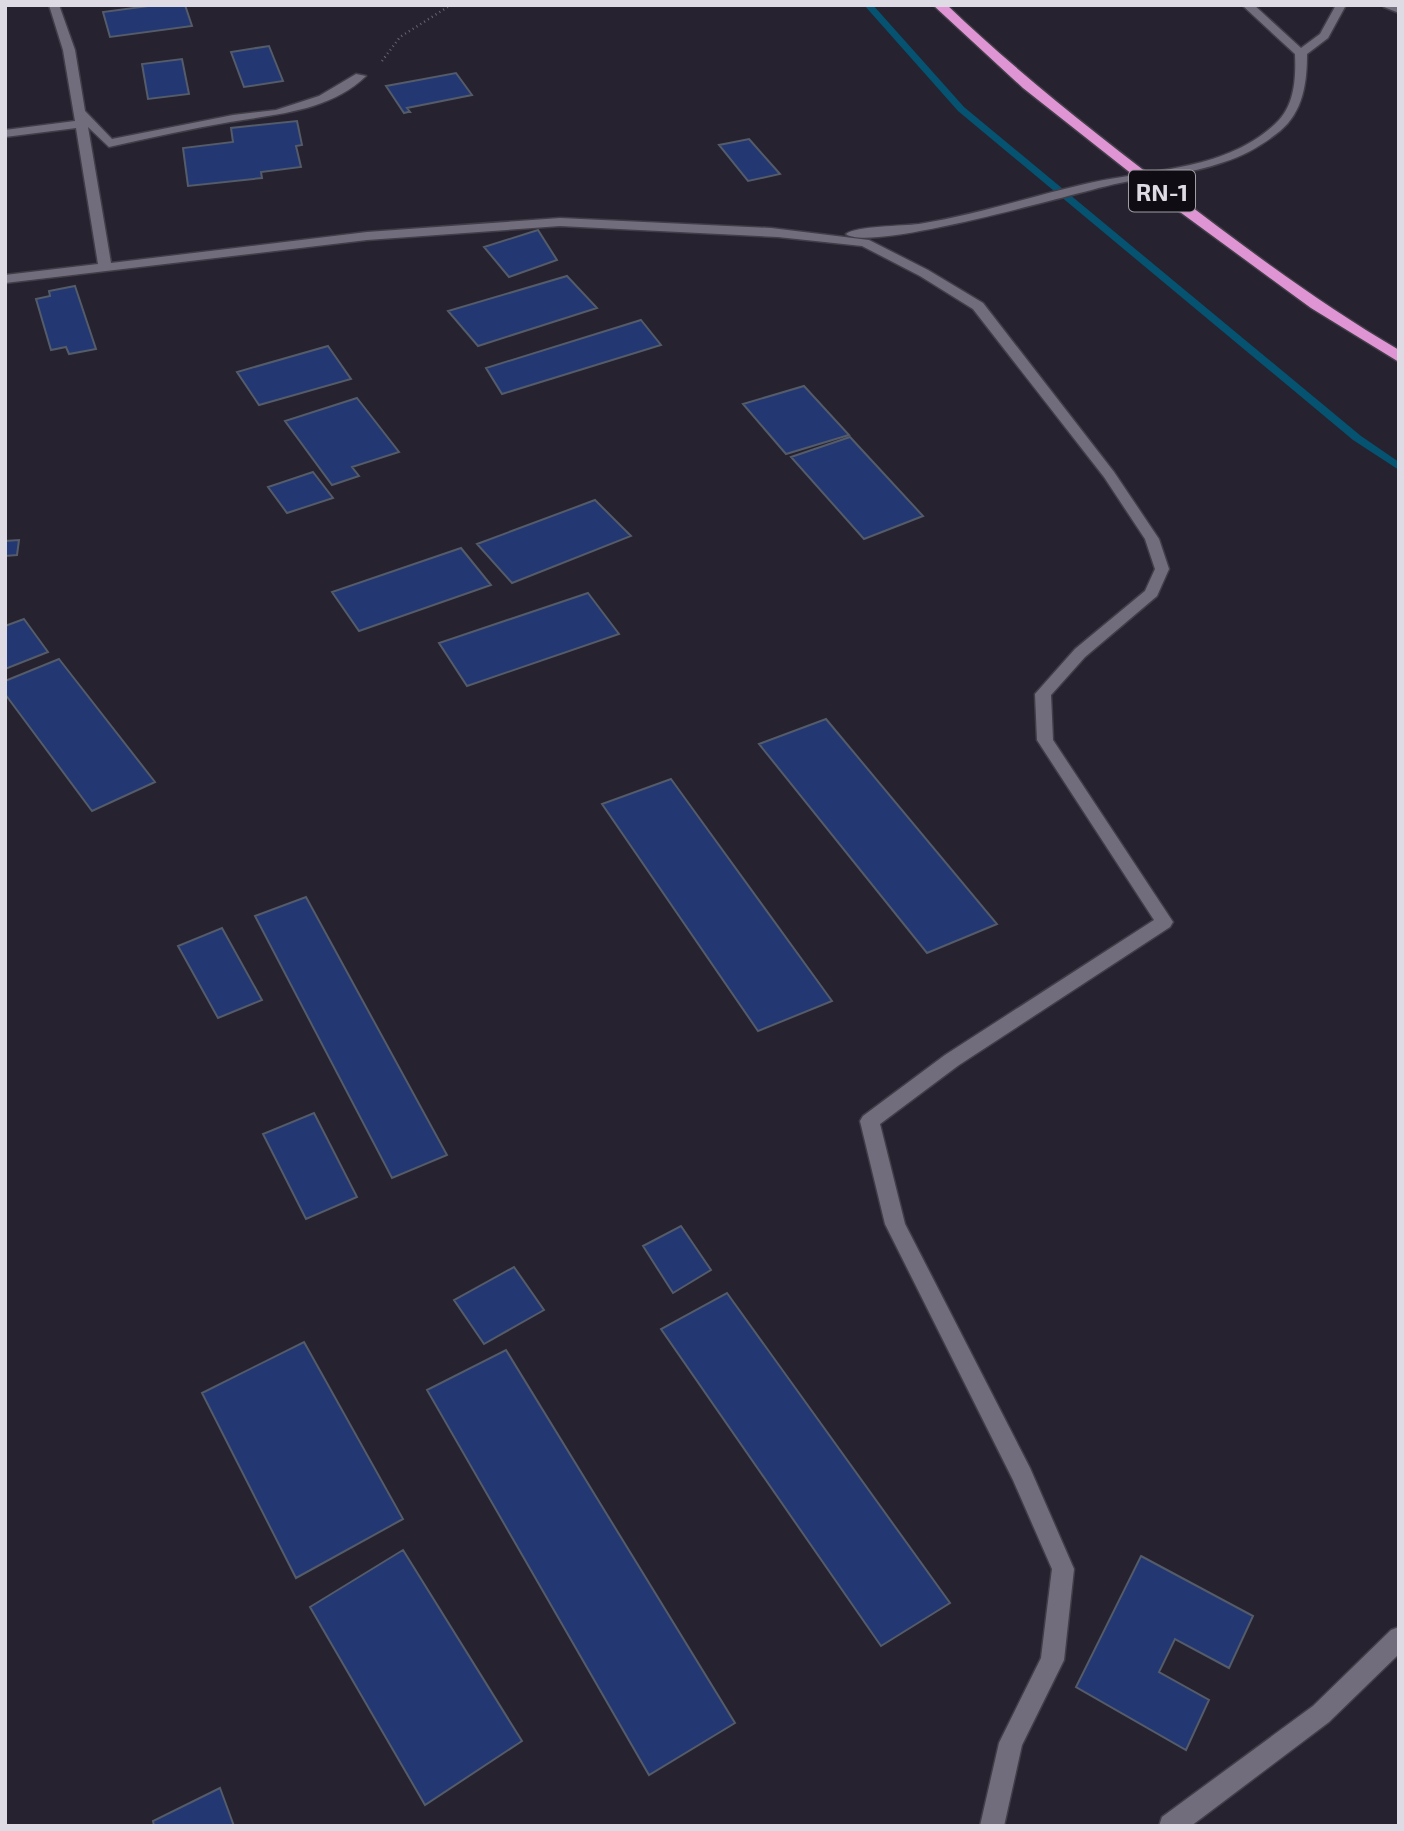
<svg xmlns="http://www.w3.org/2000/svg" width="1404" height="1831" viewBox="0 0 1404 1831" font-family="'Exo 2',sans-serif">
  <rect width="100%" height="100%" fill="#27222f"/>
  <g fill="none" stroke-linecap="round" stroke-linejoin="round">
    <path fill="#055271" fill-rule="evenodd" d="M864,5H873L964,107L1361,436L1399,462V470L1353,440L958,111Z"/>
  </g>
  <path fill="#233772" stroke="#545b69" stroke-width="2" d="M156,5H185L192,26L110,37L103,12Z
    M269,46L283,81L244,87L231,52Z
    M182,59L189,94L148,99L142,64Z
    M456,73L472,95L407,108L410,112H408L404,113L386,86Z
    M297,121L302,145L296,146L301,167L261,172L262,178L188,186L183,148L233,142L231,128Z
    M749,139L780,174L748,181L719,145Z
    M538,230L557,260L509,277L484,247Z
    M567,276L597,308L478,346L448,311Z
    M75,286L96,349L69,354L66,347L51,350L36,299L50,296L49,291Z
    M641,320L661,345L502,394L486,368Z
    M328,346L351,379L259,405L237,372Z
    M804,386L849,435L786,454L743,404Z
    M357,398L399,452L352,467L359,476L332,485L285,421Z
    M850,437L886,476L923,516L864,539L791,457Z
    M313,472L333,498L287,513L268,487Z
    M595,500L631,536L512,583L477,544Z
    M19,540L17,555L5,556V541Z
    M461,548L491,585L359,631L332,592Z
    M588,593L619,634L467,686L439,643Z
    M24,619L48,652L5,669V626Z
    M59,659L155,782L92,811L5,694V681Z
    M826,719L997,924L927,953L759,744Z
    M671,779L832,1001L758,1031L602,804Z
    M306,897L447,1155L392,1178L255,916Z
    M222,928L262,1000L218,1018L178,946Z
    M314,1113L357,1197L306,1219L263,1134Z
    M681,1226L711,1270L673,1293L643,1246Z
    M514,1267L544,1310L484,1344L454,1300Z
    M727,1293L950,1603L881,1646L661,1329Z
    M304,1342L403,1519L296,1578L202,1393Z
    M506,1350L735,1723L649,1775L427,1390Z
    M403,1550L522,1741L425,1805L310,1607Z
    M1141,1556L1253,1616L1229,1668L1175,1639L1159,1672L1209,1700L1186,1750L1076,1687Z
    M220,1788L234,1826H154L153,1821Z"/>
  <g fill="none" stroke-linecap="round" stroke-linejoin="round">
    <defs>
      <path id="minor" d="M49,5H59L75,50L85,111L112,139L233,115L276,110L319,96L356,74L366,76C330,111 277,114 230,122C190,129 149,138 109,147L88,127L111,263L367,232L560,218L771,228L869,240L928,270L983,303L1114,472L1159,539L1169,569L1157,596L1085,657L1051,695L1053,740L1173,922L1170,927L959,1065L880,1124L905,1224L1030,1468L1074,1569L1064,1660L1022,1745L1004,1826H980L999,1743L1041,1658L1052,1569L1013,1480L885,1224L860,1121L863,1116L945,1055L1154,920L1037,740L1035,694L1075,649L1145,591L1155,569L1145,539L1104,477L973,309L920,276L862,246L778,237L560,226L367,240L5,283V275L98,264L76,128L5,137V130L75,121L63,50Z
        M1242,5H1254L1301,48L1320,34L1336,5H1346L1328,38L1307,54C1307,83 1303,112 1280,131C1264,144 1244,156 1224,162C1189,175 1151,176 1115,184C1075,193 870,253 846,234C856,226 903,226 919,224C975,215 1029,197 1085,184C1149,169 1230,171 1279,120C1295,103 1296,76 1295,54Z
        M1383,5L1399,6V13L1384,7Z
        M1399,1627V1654L1329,1722L1191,1826H1159L1162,1817L1313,1706L1391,1630Z"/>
      <path id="highway" d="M933,5H947C1020,75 1100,137 1180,198C1251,252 1322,305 1399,350V362L1311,308L1180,212L1023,88Z"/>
    </defs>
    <use href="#minor" stroke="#413e48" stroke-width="3"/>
    <use href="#highway" stroke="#413e48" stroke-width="3"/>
    <path stroke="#696470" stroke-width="2.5" stroke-dasharray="1 3.5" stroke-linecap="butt" d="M382,61L400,37L451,5"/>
    <use href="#minor" fill="#726d7d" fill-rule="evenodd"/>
    <use href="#highway" fill="#df95d4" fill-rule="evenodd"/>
  </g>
  <g text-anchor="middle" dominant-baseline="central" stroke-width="7" stroke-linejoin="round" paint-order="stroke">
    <rect fill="#0f0d13" stroke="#a09da5" stroke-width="2" x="1129" y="170.5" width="66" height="41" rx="5"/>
    <g font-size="24" font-weight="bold" fill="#dedbe4">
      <text x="1162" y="191">RN-1</text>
    </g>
  </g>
  <rect width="1404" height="1831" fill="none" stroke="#dedbe4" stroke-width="14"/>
</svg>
